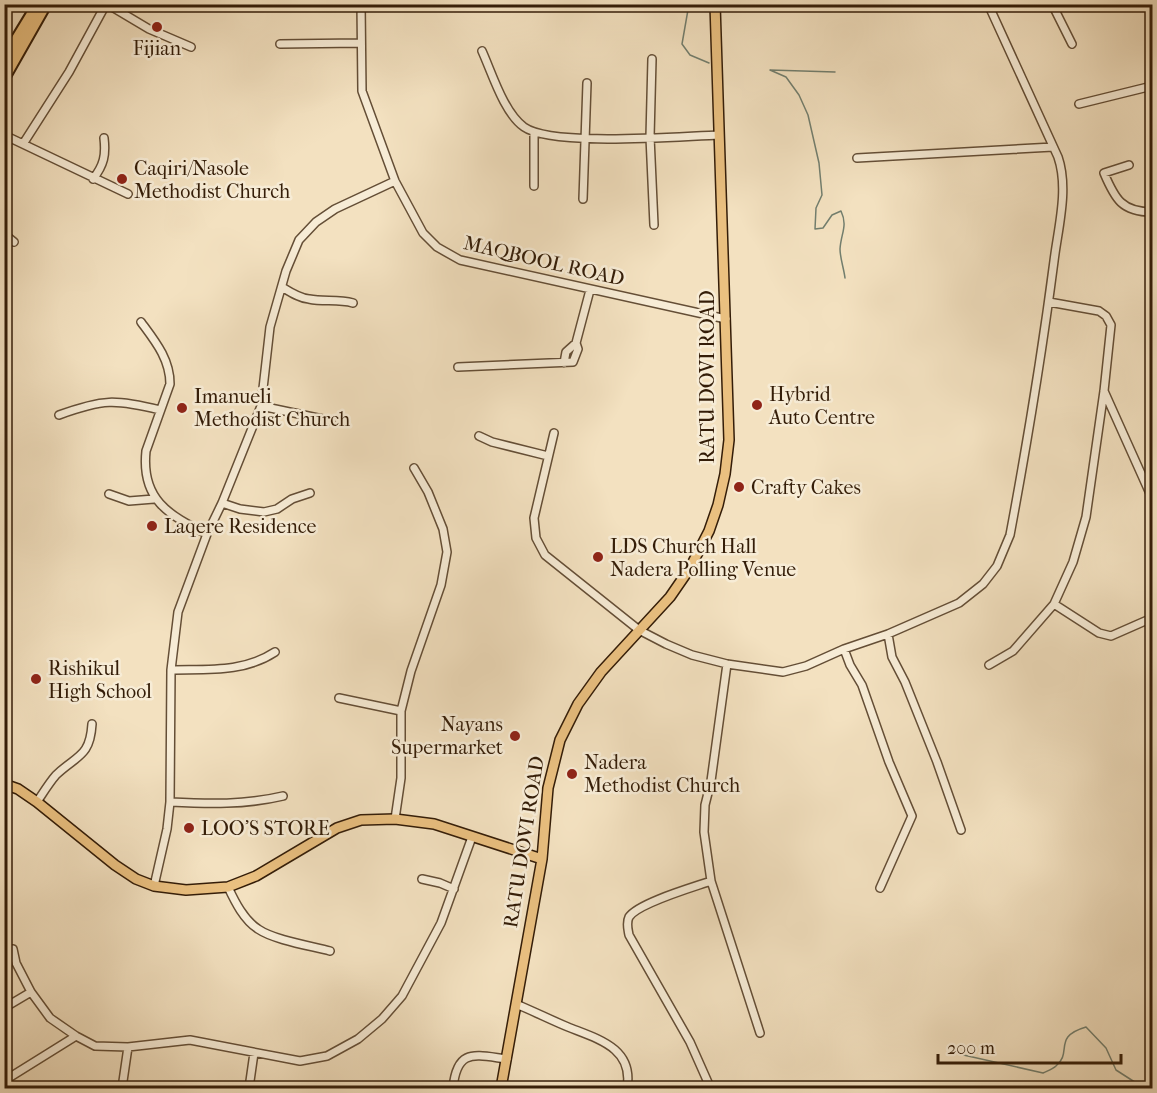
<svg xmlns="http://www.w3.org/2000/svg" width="1157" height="1093" viewBox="0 0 1157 1093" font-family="'IM FELL French Canon',serif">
  <rect width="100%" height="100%" fill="#f3e1c0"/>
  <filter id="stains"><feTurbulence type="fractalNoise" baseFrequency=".00333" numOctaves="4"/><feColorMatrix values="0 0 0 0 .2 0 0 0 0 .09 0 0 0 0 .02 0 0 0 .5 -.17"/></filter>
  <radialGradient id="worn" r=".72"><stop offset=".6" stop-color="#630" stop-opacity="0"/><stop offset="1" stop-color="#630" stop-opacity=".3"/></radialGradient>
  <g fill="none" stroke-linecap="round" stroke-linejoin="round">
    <path stroke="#727e6e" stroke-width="1.5" d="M689,4L682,44L690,55L709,63
      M835,72L770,70L786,77L799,95L808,115L819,163L822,195L816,208L815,229L823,228L832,215L841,211C848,226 841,233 840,249C840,258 844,269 845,278
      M959,1054L1043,1073C1047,1071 1053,1069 1056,1066C1073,1052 1052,1037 1086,1027L1106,1048L1116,1070L1144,1088"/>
    <defs>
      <path id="minor" d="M107,4L149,29L191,47
        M361,4L362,91L395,181L423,233L437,247L460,260L726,319
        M1052,4L1072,44
        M280,44L360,43
        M482,51C492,73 504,113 524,127C552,147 681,136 719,135
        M652,59L650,137L654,225
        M1079,104L1152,86
        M4,135L128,194
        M23,144L69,72L106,4
        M857,158L1053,147
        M1129,165L1104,173C1115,199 1122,212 1152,212
        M93,179C104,165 106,155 104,138
        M534,186V132
        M583,199L587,83
        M4,234L14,242
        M282,287C290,292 299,298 309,299C323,302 338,299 353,303
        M141,322C155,341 170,359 170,384L146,451C141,499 168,515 207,534
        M564,363L566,352L576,343
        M458,367L573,362L578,349L576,343L590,290
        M1104,391L1152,498
        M261,406L332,421
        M59,415C103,399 115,399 160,410
        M554,433L534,518L536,538L545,555L639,630L666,644L692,655L727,664L783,672L806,666L844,649L888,634L959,603L983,584L997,566L1010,535C1027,444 1042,353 1054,261C1058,228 1069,189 1058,157L988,4
        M479,436L492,442L548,456
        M109,494L129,501L154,499
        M222,503L240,509L264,512L277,509L292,499L310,493
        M1054,604L1099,633L1111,636L1152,618
        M888,634L892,657L905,682L937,762L961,830
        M844,649L850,665L862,685L889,762L912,816L880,888
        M727,664L711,781L705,805L704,832L711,881L760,1033
        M989,665L1013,651L1054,604L1073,562L1086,517L1104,391L1111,325L1106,316L1099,311L1049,302
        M171,670C207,669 243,673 275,652
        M339,698L401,711
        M37,802C43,793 49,783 56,775C77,755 90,757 92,724
        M170,802C209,804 245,805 283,796
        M395,819L401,778V711L411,671L441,585L447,552L443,529L428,492L414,468
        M422,879L440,883L454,889
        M154,886L167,829L170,802L171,670L178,612L207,534L222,503L261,406L270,327L286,271L299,240L316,222L335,209L395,181
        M228,887C235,902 244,920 258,929C274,940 311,946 330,951
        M13,949L16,963L31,992L50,1018L76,1036L95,1046L128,1047L190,1040L300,1061L327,1056L358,1039L382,1019L402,996L441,923L472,837
        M516,1004C533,1011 551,1020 568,1027C598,1039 634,1048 627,1088
        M4,1008L31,992
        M7,1079L76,1036
        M710,1087L690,1042L629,935C628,929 626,923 629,917C638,903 694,887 711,881
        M122,1088L128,1047
        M249,1088L254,1053
        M453,1088C457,1048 474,1055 507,1059"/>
      <path id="major" d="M4,784L18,789L37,802L115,865L136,879L154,886L186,890L228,887L256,876L337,828L361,820L395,819L434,824L542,859
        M501,1088L542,859L548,788L560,740L578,704L601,672L670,597L690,568L709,531L718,505L725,474L729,440L715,4"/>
      <path id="highway" d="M4,60L38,4
        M4,78L46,4"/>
    </defs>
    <use href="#minor" stroke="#644e36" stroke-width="10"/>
    <use href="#major" stroke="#341d08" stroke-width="12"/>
    <use href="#highway" stroke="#341d08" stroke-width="14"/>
    <use href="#minor" stroke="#f7ecd6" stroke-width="7"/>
    <use href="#major" stroke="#eac080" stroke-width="9"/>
    <use href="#highway" stroke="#eac080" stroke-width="10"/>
  </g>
  <g fill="#8f2418" stroke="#f7ecd6" stroke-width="2">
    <circle cx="157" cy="27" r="6"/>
    <circle cx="122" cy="179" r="6"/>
    <circle cx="757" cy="405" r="6"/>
    <circle cx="182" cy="408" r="6"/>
    <circle cx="739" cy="487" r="6"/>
    <circle cx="152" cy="526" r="6"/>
    <circle cx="598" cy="557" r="6"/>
    <circle cx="36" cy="679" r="6"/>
    <circle cx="515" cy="736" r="6"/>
    <circle cx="572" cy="774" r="6"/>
    <circle cx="189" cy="828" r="6"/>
  </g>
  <g text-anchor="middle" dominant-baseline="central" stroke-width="5" stroke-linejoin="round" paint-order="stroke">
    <g font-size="20" fill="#341d08" stroke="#f7ecd6" text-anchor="start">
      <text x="157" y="48" text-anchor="middle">Fijian</text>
      <text x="134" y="168">Caqiri/Nasole<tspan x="134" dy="23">Methodist Church</tspan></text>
      <text x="769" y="394">Hybrid<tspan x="769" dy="23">Auto Centre</tspan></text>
      <text x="194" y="396">Imanueli<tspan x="194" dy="23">Methodist Church</tspan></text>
      <text x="751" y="487">Crafty Cakes</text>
      <text x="164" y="526">Laqere Residence</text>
      <text x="610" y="546">LDS Church Hall<tspan x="610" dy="23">Nadera Polling Venue</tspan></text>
      <text x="48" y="668">Rishikul<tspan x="48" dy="23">High School</tspan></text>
      <text x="503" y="724" text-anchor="end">Nayans<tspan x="503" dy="23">Supermarket</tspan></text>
      <text x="584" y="762">Nadera<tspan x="584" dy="23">Methodist Church</tspan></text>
      <text x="201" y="828">LOO'S STORE</text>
    </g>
    <g font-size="20" fill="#341d08" stroke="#f7ecd6">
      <text transform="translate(544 261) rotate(13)">MAQBOOL ROAD</text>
      <text transform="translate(707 377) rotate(-90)">RATU DOVI ROAD</text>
      <text transform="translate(524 842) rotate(-81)">RATU DOVI ROAD</text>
    </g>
  </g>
  <rect width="1157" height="1093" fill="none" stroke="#f3e1c0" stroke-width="24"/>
  <rect x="6" y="6" width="1145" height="1081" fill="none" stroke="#341d08" stroke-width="3"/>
  <rect x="12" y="12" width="1133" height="1069" fill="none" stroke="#341d08" stroke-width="1.5"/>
  <path d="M938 1054v9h183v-9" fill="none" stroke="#341d08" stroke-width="3"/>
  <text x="947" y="1054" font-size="18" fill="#341d08" stroke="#f7ecd6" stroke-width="4.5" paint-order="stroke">200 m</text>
  <rect width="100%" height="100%" filter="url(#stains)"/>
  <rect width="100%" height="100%" fill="url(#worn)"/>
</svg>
